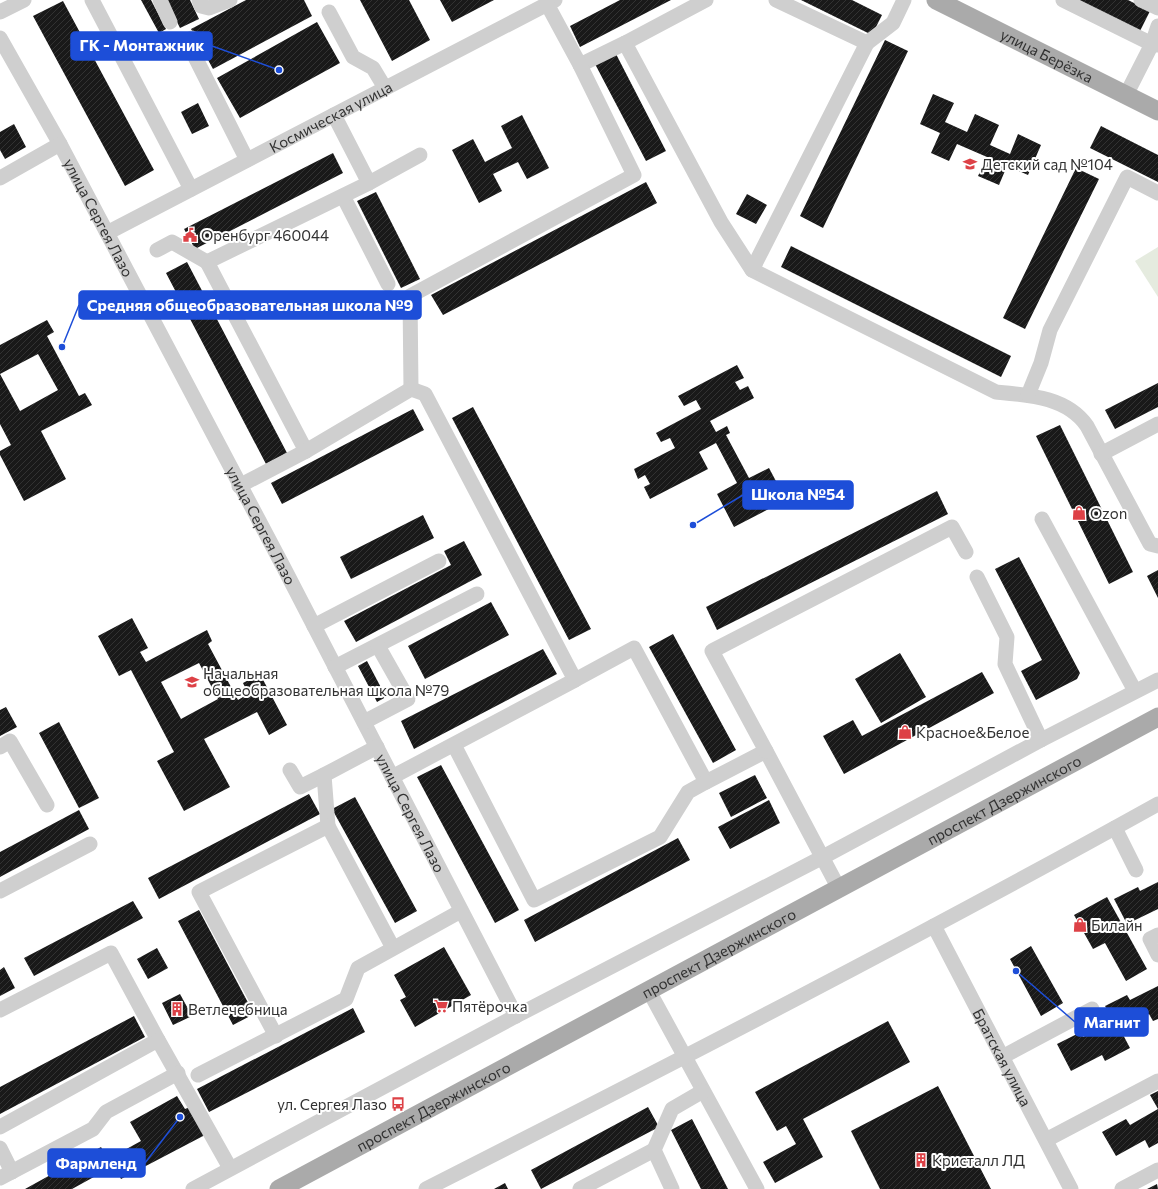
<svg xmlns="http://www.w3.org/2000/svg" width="1158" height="1189" viewBox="0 0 1158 1189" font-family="Commissioner,sans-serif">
  <defs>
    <pattern id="building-hatch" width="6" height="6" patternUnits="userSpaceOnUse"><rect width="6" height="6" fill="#191919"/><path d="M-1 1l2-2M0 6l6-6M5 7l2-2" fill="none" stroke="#323232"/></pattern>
  </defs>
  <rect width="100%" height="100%" fill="#fff"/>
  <path fill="#e5ebdf" d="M1158,247V297L1135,261Z"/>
  <path fill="url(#building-hatch)" fill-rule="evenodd" d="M141,0H151L166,29L159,33Z
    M166,0H190L199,19L180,28Z
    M246,0H304L312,16L213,69L191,29Z
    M360,0H409L430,40L392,61Z
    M440,0H494L452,22Z
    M620,0H671L580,47L570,26Z
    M801,0H852L882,15L872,35Z
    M1077,0H1128L1150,11L1140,31Z
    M63,1L154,170L125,186L33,16Z
    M317,22L340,63L240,118L217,78Z
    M885,40L908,51L823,228L800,216Z
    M616,54L666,151L646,161L595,64Z
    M933,94L954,103L945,122L967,132L975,114L999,125L990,145L1010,154L1018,134L1041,145L1028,175L1007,166L999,185L978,176L987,157L957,144L949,161L931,153L940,133L920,124Z
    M198,103L209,126L192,134L181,112Z
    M522,115L549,168L527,179L518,162L493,174L502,191L479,203L452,150L473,139L485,162L512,148L501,126Z
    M14,124L26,147L5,159L0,150V132Z
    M1101,126L1158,155V182L1090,148Z
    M333,153L343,173L195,249L184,229Z
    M1076,168L1099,179L1025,329L1003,318Z
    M646,182L657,203L443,315L431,295Z
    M376,192L420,279L401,288L357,201Z
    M747,194L767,205L756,224L736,214Z
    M791,246L1011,356L1001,377L781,267Z
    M187,262L287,453L266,464L166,273Z
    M47,320L54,332L47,336L79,396L85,393L92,405L41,431L66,479L24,501L0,455V451L11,445L0,424V345ZM38,354L58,390L20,411L0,374Z
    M737,365L744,378L735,382L740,390L748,386L754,398L710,421L716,432L727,426L730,433L726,435L749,478L769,468L786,500L734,527L717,494L737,483L716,443L699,452L708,469L650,499L644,487L650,484L645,475L638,479L634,469L675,448L670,438L661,442L656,433L701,409L696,400L684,406L678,396Z
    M1158,383V407L1115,429L1105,410Z
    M473,407L591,629L569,640L452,418Z
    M413,409L424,430L282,504L271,483Z
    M1060,425L1133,572L1109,584L1036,436Z
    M937,491L948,514L717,630L706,607Z
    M423,515L434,538L351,579L340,557Z
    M464,541L482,575L356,642L344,621L451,565L444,551Z
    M1019,557L1080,673L1077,679L1036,700L1021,671L1042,660L995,569Z
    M1158,570V598L1147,576Z
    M491,602L509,635L425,679L408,646Z
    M132,618L148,648L140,652L146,662L207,630L212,641L208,644L238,700L248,694L243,683L260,674L287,725L269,735L257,712L204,739L230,787L184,811L157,761L174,752L131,670L119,676L98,636ZM199,663L218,699L181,719L161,682Z
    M673,634L736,750L713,763L649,647Z
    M543,649L557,674L414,749L401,721Z
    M900,653L926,697L881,723L855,679Z
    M367,661L386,697L377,702L358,666Z
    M982,672L994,693L844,774L823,736L853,720L862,736Z
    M6,707L17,727L0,736V710Z
    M59,722L99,798L79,808L39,733Z
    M441,765L519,910L495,923L417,777Z
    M755,775L767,798L731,817L719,793Z
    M309,794L320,814L159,899L148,878Z
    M355,797L417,911L395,923L332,809Z
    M769,800L780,823L730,849L718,827Z
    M79,810L89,829L0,877V852Z
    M678,838L690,860L535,942L524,920Z
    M1158,882V909L1127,924L1114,899L1138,887L1140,891Z
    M1107,897L1147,969L1126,981L1105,943L1093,949L1074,915Z
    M133,901L143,918L34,976L24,958Z
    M199,910L254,1014L233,1025L178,921Z
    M1031,946L1063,1003L1041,1016L1010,959Z
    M444,947L471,995L415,1027L400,1000L406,997L394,975Z
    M157,948L168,968L148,979L137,959Z
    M4,967L15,988L0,996V970Z
    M1158,986V1019L1153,1021L1149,1014L1120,1029L1130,1048L1105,1061L1102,1055L1071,1071L1057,1044L1081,1032L1083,1037L1113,1022L1105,1006L1127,995L1130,1000Z
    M180,994L192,1016L173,1025L162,1003Z
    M353,1008L365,1032L209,1112L197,1089Z
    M134,1016L145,1037L0,1114V1087Z
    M888,1021L910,1062L803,1119L823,1157L775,1183L763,1162L796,1144L786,1126L777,1131L755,1092Z
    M938,1086L991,1189H880L851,1131Z
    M1158,1091V1143L1149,1148L1145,1140L1116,1156L1102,1132L1126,1119L1130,1125L1158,1109L1150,1095Z
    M177,1096L185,1109L190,1107L205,1135L121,1179L110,1158L141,1141L130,1122Z
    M648,1107L659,1127L541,1189L531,1170Z
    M692,1119L728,1189H701L671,1130Z
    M101,1147L112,1167L72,1189H25Z
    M505,1183L508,1189H494Z
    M1157,1184L1158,1189H1147Z"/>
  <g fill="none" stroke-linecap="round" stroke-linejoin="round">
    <g stroke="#cfcfcf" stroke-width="15">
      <path d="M92,0L191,189"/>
      <path d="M160,0L170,22"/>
      <path d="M199,0L201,6L209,8L230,0"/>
      <path d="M706,0L625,43L721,222L752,270L996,392C1029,395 1067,397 1087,426L1150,544L1158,546"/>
      <path d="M1063,0L1152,44L1158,26"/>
      <path d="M1141,0L1158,8"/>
      <path d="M0,12L24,0"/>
      <path d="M329,12L353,57L373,68L385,88"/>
      <path id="s1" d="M0,38L60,144L284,568L516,1016"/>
      <path d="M192,38L187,41L247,160"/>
      <path d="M867,43L893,23L904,0"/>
      <path d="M580,65L625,43"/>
      <path d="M1126,95L1152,44L1158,45"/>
      <path d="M0,178L60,144"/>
      <path d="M369,183L420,155"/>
      <path d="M343,196L388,284"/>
      <path id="s2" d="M107,233L555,0"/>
      <path d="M157,250L172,242L207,262"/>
      <path d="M752,270L867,43L776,0"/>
      <path d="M411,389L410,296L634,175L580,65L547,4"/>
      <path d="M1028,395L1041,363L1050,330L1127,177L1158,193"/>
      <path d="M306,451L207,262L369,183L334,115"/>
      <path d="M1101,454L1158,424"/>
      <path d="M239,486L306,451L411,389L425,394L575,680L392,777"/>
      <path d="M1042,519L1135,691"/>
      <path d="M977,577L1007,637L1005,664L1041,740"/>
      <path d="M314,626L439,561"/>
      <path d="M335,667L477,594"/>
      <path d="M575,680L634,648L706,782L766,751L838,887"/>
      <path d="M364,722L408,699L378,646"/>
      <path d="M454,745L534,900L660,837L688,792L706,782"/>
      <path d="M0,747L10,741L47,805"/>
      <path d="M766,751L712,651L952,527L966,552"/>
      <path d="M290,770L300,787L324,775"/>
      <path d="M328,826L324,775L377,747"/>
      <path d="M1115,828L1136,870"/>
      <path d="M0,891L90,844"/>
      <path id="s3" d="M934,926L1071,1189"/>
      <path d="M1158,935L1150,939L1158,955"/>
      <path d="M649,991L757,1189"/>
      <path d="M0,1010L111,953L158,1040L0,1127"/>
      <path d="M276,1036L199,892L328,826L393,948"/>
      <path d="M158,1040L230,1168"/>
      <path d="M1002,1057L1092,1009"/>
      <path d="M198,1075L346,999L358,968L461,911"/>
      <path d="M1046,1140L1158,1081"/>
      <path d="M0,1148L12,1172"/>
      <path d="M0,1178L93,1129L106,1112L178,1073"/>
      <path d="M193,1189L516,1016L823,857L1041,740L1158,680"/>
      <path d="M426,1189C672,1064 917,938 1158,804"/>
      <path d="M580,1189L654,1150"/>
      <path d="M672,1189L654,1150L672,1109L703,1091"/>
      <path d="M1122,1189L1158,1170"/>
    </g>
    <g stroke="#aaa" stroke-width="19">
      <path id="s4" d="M936,0L1158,111"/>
      <path id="s5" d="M279,1189L1158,717"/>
    </g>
  </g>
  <defs>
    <symbol id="school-bare" viewBox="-9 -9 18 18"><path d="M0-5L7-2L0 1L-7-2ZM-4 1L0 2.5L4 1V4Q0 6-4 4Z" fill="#dd4146" stroke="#fff" stroke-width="2.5" paint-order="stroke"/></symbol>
    <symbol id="civic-bare" viewBox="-9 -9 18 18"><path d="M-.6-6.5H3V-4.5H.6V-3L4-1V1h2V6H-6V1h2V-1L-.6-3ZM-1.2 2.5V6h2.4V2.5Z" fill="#dd4146" stroke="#fff" stroke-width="2.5" paint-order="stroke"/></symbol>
    <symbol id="shop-bare" viewBox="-9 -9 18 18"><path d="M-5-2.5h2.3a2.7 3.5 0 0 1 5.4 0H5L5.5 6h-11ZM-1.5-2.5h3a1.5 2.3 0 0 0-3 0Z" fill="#dd4146" stroke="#fff" stroke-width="2.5" paint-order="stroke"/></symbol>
    <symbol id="supermarket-bare" viewBox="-9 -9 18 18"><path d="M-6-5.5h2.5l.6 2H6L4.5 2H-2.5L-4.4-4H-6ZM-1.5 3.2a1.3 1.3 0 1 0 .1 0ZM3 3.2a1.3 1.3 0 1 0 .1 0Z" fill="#dd4146" stroke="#fff" stroke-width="2.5" paint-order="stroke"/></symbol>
    <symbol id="building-bare" viewBox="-9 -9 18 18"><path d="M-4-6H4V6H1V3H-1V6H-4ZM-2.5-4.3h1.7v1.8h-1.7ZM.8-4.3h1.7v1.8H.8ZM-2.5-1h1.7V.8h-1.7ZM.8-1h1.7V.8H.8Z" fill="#dd4146" stroke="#fff" stroke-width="2.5" paint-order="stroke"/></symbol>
    <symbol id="bus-bare" viewBox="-9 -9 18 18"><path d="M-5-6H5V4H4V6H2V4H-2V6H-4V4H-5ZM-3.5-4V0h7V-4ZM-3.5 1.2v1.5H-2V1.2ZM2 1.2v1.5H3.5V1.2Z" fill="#dd4146" stroke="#fff" stroke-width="2.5" paint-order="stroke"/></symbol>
  </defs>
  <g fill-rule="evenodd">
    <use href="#school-bare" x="960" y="154" width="20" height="20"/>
    <use href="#civic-bare" x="180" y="225" width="20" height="20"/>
    <use href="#shop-bare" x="1069" y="503" width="20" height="20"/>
    <use href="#school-bare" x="182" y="672" width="20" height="20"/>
    <use href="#shop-bare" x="895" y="722" width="20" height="20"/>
    <use href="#shop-bare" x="1070" y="915" width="20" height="20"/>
    <use href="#supermarket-bare" x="431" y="996" width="20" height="20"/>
    <use href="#building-bare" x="167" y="999" width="20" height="20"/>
    <use href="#bus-bare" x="388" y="1094" width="20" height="20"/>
    <use href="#building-bare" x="911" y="1150" width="20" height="20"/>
  </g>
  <g text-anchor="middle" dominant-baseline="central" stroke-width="4" stroke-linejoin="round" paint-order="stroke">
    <g font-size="15" fill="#323232" stroke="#fff">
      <text stroke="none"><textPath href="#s4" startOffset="124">улица Берёзка</textPath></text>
      <text stroke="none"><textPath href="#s2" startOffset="252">Космическая улица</textPath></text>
      <text stroke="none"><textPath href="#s1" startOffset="205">улица Сергея Лазо</textPath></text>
      <text stroke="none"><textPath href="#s1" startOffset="553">улица Сергея Лазо</textPath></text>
      <text stroke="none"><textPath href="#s5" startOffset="823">проспект Дзержинского</textPath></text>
      <text stroke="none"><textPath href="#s1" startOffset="877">улица Сергея Лазо</textPath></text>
      <text stroke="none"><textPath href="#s5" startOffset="499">проспект Дзержинского</textPath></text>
      <text stroke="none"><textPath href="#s3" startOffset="148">Братская улица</textPath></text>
      <text stroke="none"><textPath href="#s5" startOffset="175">проспект Дзержинского</textPath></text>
    </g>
    <g font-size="15" fill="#323232" stroke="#fff" text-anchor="start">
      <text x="981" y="164">Детский сад №104</text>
      <text x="201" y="235">Оренбург 460044</text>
      <text x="1090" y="513">Ozon</text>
      <text x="203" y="673">Начальная<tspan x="203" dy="17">общеобразовательная школа №79</tspan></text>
      <text x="916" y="732">Красное&amp;Белое</text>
      <text x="1091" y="925">Билайн</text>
      <text x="452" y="1006">Пятёрочка</text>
      <text x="188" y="1009">Ветлечебница</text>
      <text x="387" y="1104" text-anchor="end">ул. Сергея Лазо</text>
      <text x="932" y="1160">Кристалл ЛД</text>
    </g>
  </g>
  <path fill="none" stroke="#1d4ed8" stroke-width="1.5" d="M279 70L212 46M62 347L79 305M693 525L743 495M1016 971L1075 1022M180 1117L145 1163"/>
  <g fill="#1d4ed8" stroke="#fff" stroke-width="1.5">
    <circle cx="279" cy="70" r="4"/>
    <circle cx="62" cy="347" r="4"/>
    <circle cx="693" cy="525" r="4"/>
    <circle cx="1016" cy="971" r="4"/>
    <circle cx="180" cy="1117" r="4"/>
  </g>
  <g fill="#1d4ed8" stroke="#1d4ed8" stroke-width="1.5">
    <rect x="71" y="32" width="141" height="28" rx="4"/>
    <rect x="79" y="291" width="342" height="28" rx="4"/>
    <rect x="743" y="481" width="110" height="28" rx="4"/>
    <rect x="1075" y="1008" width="73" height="28" rx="4"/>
    <rect x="48" y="1149" width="97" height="28" rx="4"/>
  </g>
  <g font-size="16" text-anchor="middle" font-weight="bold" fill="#fff">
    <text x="142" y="51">ГК - Монтажник</text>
    <text x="250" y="311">Средняя общеобразовательная школа №9</text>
    <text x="798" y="500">Школа №54</text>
    <text x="1112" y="1028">Магнит</text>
    <text x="96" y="1169">Фармленд</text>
  </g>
</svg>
